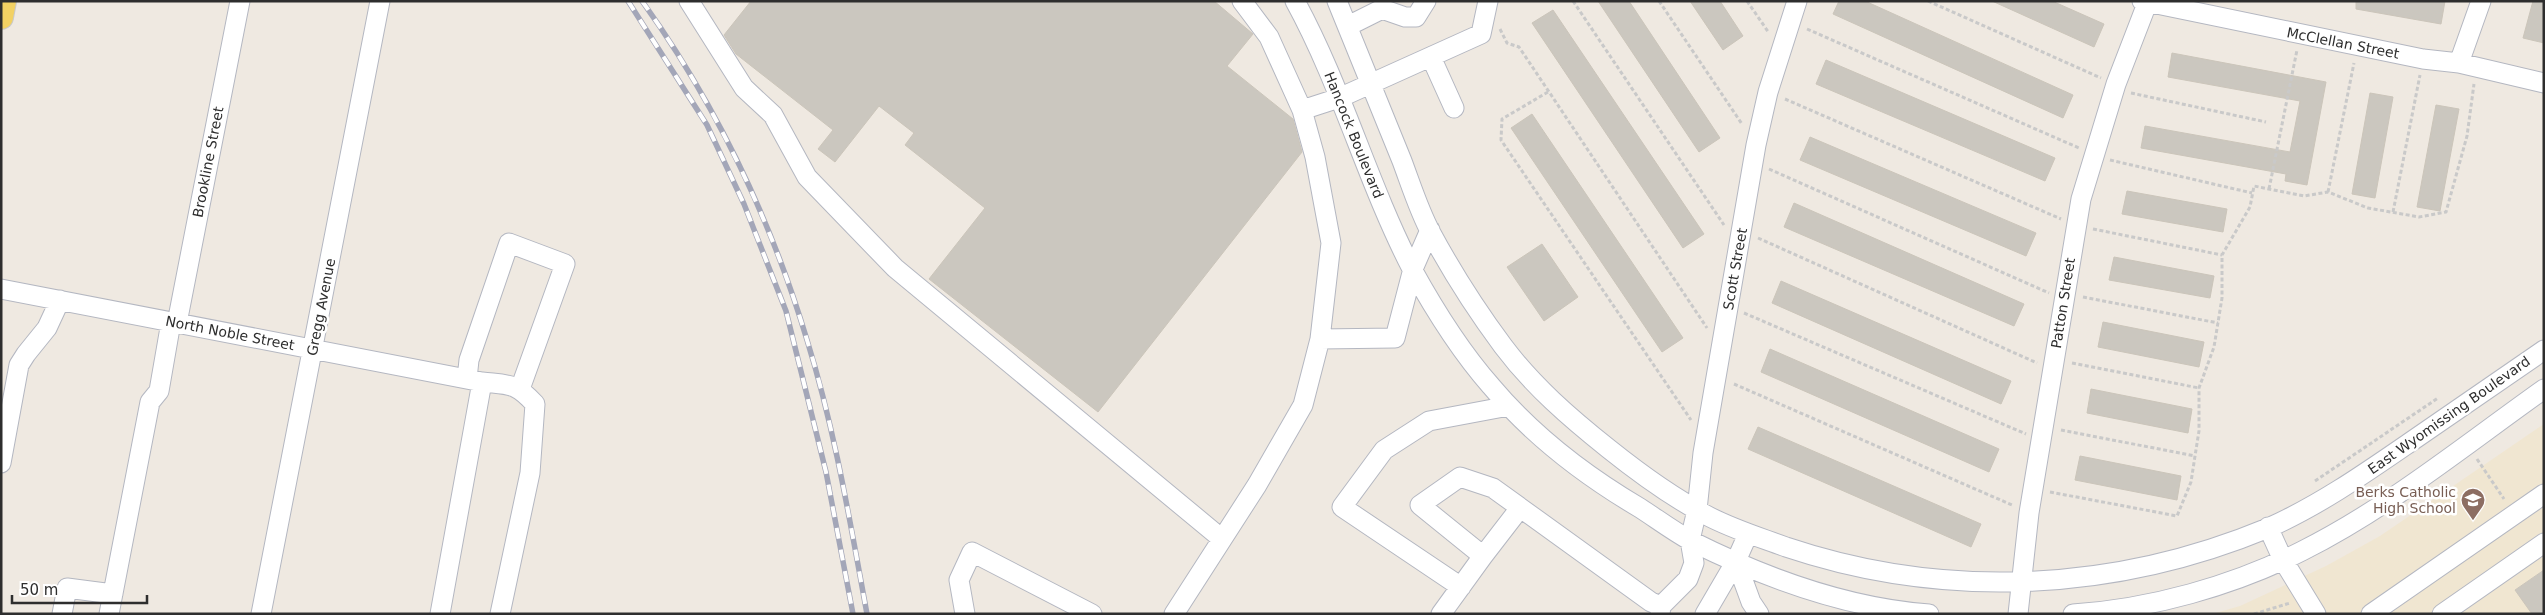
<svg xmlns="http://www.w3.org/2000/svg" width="2545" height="615" viewBox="0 0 2545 615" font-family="'DejaVu Sans',sans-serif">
  <rect width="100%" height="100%" fill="#efe9e1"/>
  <path fill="#f0e6d1" d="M2544,424V614H2212L2240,606L2326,566L2380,536Z"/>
  <path fill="#cbc7bf" stroke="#cbc5ba" d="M751,1H1214L1253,34L1227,66L1293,119L1302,152L1098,412L929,279L985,208L905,145L914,133L879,106L835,162L818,149L833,130L736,54L724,35Z
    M1598,1H1629L1720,138L1699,152Z
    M1690,1H1720L1743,36L1723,50Z
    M1839,1H1865L2073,95L2063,118L1833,14Z
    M1992,1H2052L2104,24L2094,47Z
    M2356,1H2445L2441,24L2356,9Z
    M2533,1H2544V43L2523,38Z
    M1553,10L1704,234L1683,248L1532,23Z
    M2172,53L2326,82L2307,185L2285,181L2286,174L2141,148L2145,126L2290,152L2300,101L2168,77Z
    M1826,60L2055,158L2045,181L1816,84Z
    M2370,93L2393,97L2375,198L2352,194Z
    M2436,105L2459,109L2440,211L2417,207Z
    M1532,114L1683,338L1662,352L1511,128Z
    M1810,137L2036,233L2026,256L1800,160Z
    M2127,191L2227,209L2223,232L2122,214Z
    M1794,203L2024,304L2014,326L1784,227Z
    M1542,244L1578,297L1544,321L1507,267Z
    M2114,257L2214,276L2210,298L2109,280Z
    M1781,281L2011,381L2001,404L1772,303Z
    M2103,322L2204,342L2199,367L2098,347Z
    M1770,349L1999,449L1989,472L1761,372Z
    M2091,389L2192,409L2188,433L2087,413Z
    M1758,427L1981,524L1971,547L1748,449Z
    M2080,456L2181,476L2177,500L2075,480Z
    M2544,570V614H2532L2515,590Z"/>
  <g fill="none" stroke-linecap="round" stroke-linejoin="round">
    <defs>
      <path id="minor" d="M689,1L744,88L773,115L807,177L895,268L1222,539
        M1242,1L1269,37L1302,110
        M1295,1C1342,87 1367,182 1412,269C1434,309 1461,352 1491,386C1533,436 1584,475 1640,508C1657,519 1673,531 1691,541C1765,578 1846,608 1929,614
        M1337,1C1359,54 1380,108 1402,161C1411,185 1419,211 1431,233C1452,272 1477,311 1503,346C1533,386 1570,418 1609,449C1639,473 1672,497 1706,515C1732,529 1759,537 1786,547C1944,600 2114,592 2268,528C2318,506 2364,474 2409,443C2454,412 2499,381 2544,350
        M2142,1L2423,59L2459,63L2544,83
        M1348,26L1382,9L1405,17H1416L1426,1
        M1431,57L1454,108
        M2459,63L2481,1
        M1,289L482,382L440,614
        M177,323L240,1
        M1320,339L1395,338L1413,269L1430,230
        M467,379L469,360L509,243L565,264L520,389
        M482,382C509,385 515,382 535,404L530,473L500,614
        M1,463L19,365L26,354L47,328L60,300
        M2268,527L2283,560L2316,614
        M1483,556L1520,508
        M1736,561L1751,602L1759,614
        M1461,587L1342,507L1384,450L1429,421L1509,406
        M62,614L67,588L113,594
        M109,614L150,402L159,391L171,322
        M261,614L380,1
        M965,614L959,580L972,552L1092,614
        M1174,614L1257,485L1303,405L1320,339L1331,243L1315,157L1302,110L1339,98L1481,34L1488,1
        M1441,614L1483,556L1420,505L1460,477L1493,488L1651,602L1661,606
        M1660,614L1661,606L1688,579L1694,563L1690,540L1697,510L1703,453L1756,145L1768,92L1797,1
        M1705,614L1736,561L1748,534
        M2018,614L2029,513L2081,199L2116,84L2148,1
        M2073,614C2150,609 2233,586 2302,551C2388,508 2465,445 2544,389
        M2371,614L2544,494
        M2442,614L2544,543"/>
      <path id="major" d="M1,17L4,1"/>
    </defs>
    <use href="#minor" stroke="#b4b7c1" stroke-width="21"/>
    <use href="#major" stroke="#c9c9c9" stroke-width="26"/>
    <path stroke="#c9c9c9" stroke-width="3" stroke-dasharray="4 2.5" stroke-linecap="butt" d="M1573,1L1724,225
      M1659,1L1742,124
      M1747,1L1769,33
      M1928,1L2101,78
      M1500,29L1507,43L1519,47L1707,328
      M1807,29L2079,148
      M1548,92L1502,119L1501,140L1691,420
      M2131,93L2266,122
      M1785,99L2061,219
      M2110,160L2252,193
      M1769,169L2049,293
      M2269,189L2297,50
      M2328,192L2354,63
      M2393,212L2420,75
      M2093,229L2222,255
      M1758,238L2037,363
      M2083,297L2218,323
      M1744,313L2026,434
      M2072,363L2199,388
      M1734,384L2012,505
      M2061,430L2195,456
      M2477,459L2504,499
      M2315,481L2438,398
      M2050,492L2177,516L2191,482L2195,456L2199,431V388L2214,347L2222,298V255L2250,207L2254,186L2304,196L2328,192L2368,208L2419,217L2446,212L2467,136L2474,84
      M2254,614L2290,603"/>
    <use href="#minor" stroke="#fff" stroke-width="19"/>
    <use href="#major" stroke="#f2d163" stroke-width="24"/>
    <defs>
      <path id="rail" d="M628,1L707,125L744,204L786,311L826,472L853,614
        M642,1C715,103 771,220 807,340C835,430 850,522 867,614"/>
    </defs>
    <use href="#rail" stroke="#a3a6b8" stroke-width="5.5"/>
    <use href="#rail" stroke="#fff" stroke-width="4" stroke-dasharray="11" stroke-linecap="butt"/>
  </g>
  <defs>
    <symbol id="school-pin" viewBox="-11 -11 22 30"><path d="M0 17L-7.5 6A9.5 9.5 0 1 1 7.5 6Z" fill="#8d6e63" stroke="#fff"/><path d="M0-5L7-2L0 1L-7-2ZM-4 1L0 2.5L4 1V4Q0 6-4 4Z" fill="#fff"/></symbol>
  </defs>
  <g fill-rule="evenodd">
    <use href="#school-pin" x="2459" y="486" width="28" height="38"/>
  </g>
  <g text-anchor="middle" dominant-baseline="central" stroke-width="5" stroke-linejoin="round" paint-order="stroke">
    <g font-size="14" fill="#2e2e2e" stroke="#fff">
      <text transform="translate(2343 43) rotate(11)">McClellan Street</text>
      <text transform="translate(1354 135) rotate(68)">Hancock Boulevard</text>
      <text transform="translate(208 162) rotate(-79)">Brookline Street</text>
      <text transform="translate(1735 269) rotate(-80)">Scott Street</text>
      <text transform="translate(2063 303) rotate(-81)">Patton Street</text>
      <text transform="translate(321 307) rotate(-79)">Gregg Avenue</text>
      <text transform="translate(230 333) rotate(11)">North Noble Street</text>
      <text transform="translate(2449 415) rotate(-35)">East Wyomissing Boulevard</text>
    </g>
    <g font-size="14" fill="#785e54" stroke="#fff" text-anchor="end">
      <text x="2456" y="492">Berks Catholic<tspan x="2456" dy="16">High School</tspan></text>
    </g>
  </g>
  <rect width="2545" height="615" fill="none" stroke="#2e2e2e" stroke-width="5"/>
  <path d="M12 595v8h135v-8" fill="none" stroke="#2e2e2e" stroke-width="2.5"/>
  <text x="20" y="595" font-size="15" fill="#2e2e2e" stroke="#ffffff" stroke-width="4" paint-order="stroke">50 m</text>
</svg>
